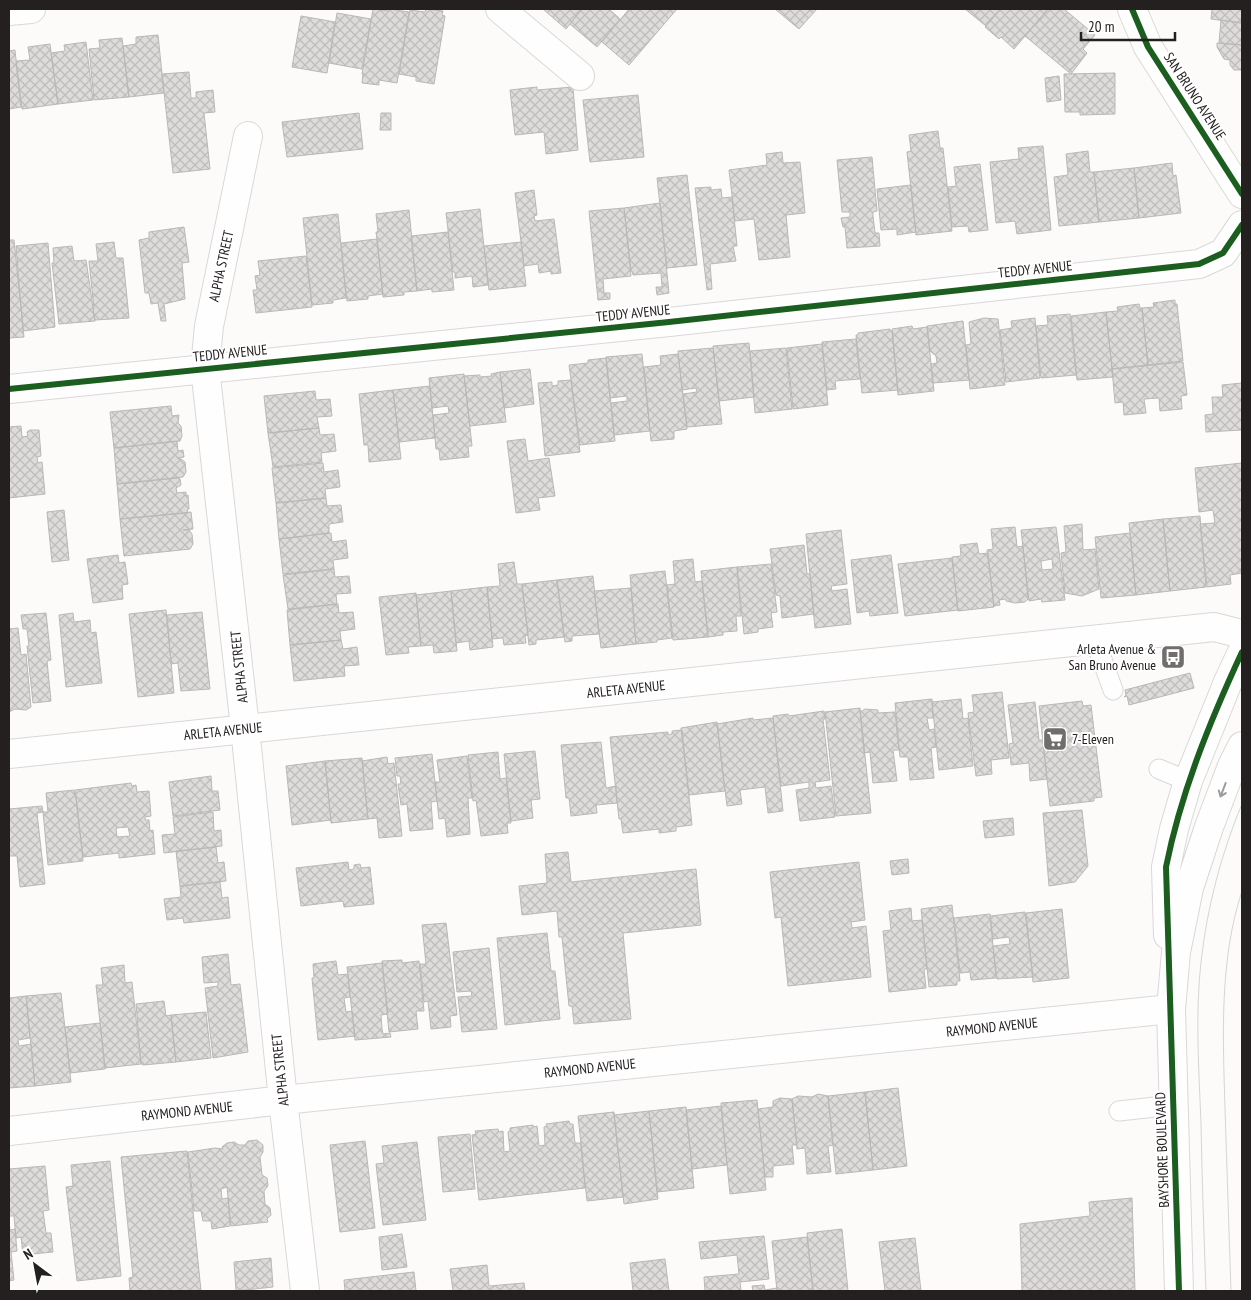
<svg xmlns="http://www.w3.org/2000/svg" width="1251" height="1300" viewBox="0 0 1251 1300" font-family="'PT Sans Narrow',sans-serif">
  <defs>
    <pattern id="building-cross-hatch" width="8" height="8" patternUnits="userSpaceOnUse" patternTransform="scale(1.25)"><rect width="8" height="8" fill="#dedcdb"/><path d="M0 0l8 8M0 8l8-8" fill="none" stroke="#bebcbc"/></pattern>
  </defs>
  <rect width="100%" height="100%" fill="#fdfbfa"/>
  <path fill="url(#building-cross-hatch)" stroke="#bab8b7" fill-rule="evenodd" d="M373,9L388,11L389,9L409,12L397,83L379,80V85L362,83L363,74H362Z
    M426,9L443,11L442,15L445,16L434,84L416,81V77L399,74L410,10L425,12Z
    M543,9H582L566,29Z
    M582,9H609L620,19L597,47L570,24Z
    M629,9H677L629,65L602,42Z
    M775,9H817L799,29Z
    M965,9H1000L986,26Z
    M1001,9H1048L1014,49L1001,37L999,39L985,27Z
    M1048,9H1064L1095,35L1083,49L1087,53L1071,74L1025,36Z
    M1212,9H1242V23L1211,19Z
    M337,13L371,19L362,69L329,63Z
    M301,16L335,22L327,73L292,67Z
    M1221,20L1242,23V45L1219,43Z
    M158,35L164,93L129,97L123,46L136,44V37Z
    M122,38L129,97L94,100L89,49L100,48L99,40Z
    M86,42L93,100L58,104L51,53L65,51L64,45Z
    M1217,43L1242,45V70H1234L1230,65V60L1224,59L1217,47Z
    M50,44L58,104L22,109L16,61L30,60L28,47Z
    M15,50L21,107L9,109V51Z
    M189,72L191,98H196V92L213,90L215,112L204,113L210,169L173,173L162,74Z
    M1115,73V114L1080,115V112H1065L1064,74Z
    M1059,76L1061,100L1047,102L1045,78Z
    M537,87V90L573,87L578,150L546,154L544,132L515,135L510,90Z
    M638,95L644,157L590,162L583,100Z
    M359,113L363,149L287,157L282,122Z
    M381,113H391V130H380Z
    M938,131L940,148H943L952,231L916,235L907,152L911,151L909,135Z
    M1043,146L1051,230L1017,234L1015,221L996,223L990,162L1019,159L1018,148Z
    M1088,151L1090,172H1094L1099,222L1059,226L1054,177L1068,175L1066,154Z
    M782,152L783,163L800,162L805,213L786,215L790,257L759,260L754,219L735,221L729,170L767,165L766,154Z
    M872,157L877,211L873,212V216L875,233H879L880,246L847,248L845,227H843L841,218L850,217V212H842L837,160Z
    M1172,163L1173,176L1176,175L1181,213L1139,218L1134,168Z
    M980,164L988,230L969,232L968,226L952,227L948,187L956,186L954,167Z
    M1134,168L1139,218L1099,222L1094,172Z
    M687,175L697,265L667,268L657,178Z
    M911,185L916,232L897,235V229L881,230L877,189Z
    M711,187V190L721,189L722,198L732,197L737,246H733L736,261L710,264L712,289L707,290L695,188Z
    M534,190L537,215L534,216L535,221L554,219L561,273L551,274V271L539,273L538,264L524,266L515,193Z
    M660,203L669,293L657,295L656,287H662L661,273L633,275L632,271H631L624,208Z
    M624,208L631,276L603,279L604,293H610V299L598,300L589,211Z
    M480,209L488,285L473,287L472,276L455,278V272H453L446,213Z
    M409,210L417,291L404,292V295L383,297L377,239L376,232H378L376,214Z
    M338,214L346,298L333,300V303L312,305L303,218Z
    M184,227L189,262L182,263L185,299L164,304L166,321H161L158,303L151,304L149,293H145L139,240L149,238V232Z
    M448,232L454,290L432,292V289L417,291L411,236Z
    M377,239L383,294L368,296V299L347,301L341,243Z
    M9,240H14L24,337L9,338Z
    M114,242L116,258H123L129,318L95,320L93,310L94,309L89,261H98L96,244Z
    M521,242L526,286L489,290L484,246Z
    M48,243L55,327L23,331L16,246Z
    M72,246L74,261L86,260L95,321L59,324L52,263H54L53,248Z
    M306,256L312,307L256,313L253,290H257L255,276L260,275L258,261Z
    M1175,300V304H1177L1183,361L1148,365L1142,308L1154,307L1153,303Z
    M1139,304L1140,308H1142L1148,365L1112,369L1106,312L1118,311L1117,307Z
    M1106,312L1113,377L1077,380L1071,316Z
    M1070,314L1076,375L1041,378L1036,326L1048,325L1047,316Z
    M984,318L998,319L1005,385L970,389L966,345L971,344L969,322Z
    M1035,318L1040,378L1006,382L1000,330L1012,328L1011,321Z
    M963,321L969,380L933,383L931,364L937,363L936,356L930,351L927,326Z
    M912,326L913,329L927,327L934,391L898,395L892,329Z
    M890,329V331H892L898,390L862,393L856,335H858V333Z
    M856,339L860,379L835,381L836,389L827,390L822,342Z
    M749,343L754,397L719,401L713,346Z
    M822,344L828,405L793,409L787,348Z
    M713,348L722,424L687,427L683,394L697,392L696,388L682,390L678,351Z
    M786,348L792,409L755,413L750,351Z
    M642,354L650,431L614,435L611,403L627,401V396L610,398L606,357Z
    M678,354L687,429L674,431V439L651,441L644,367L661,365L660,356Z
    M606,358L615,441L580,445L569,365L588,363V360Z
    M1183,362L1187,395L1181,396L1182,409L1160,411L1159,398L1144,399L1146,413L1124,415L1123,402L1115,403L1112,369Z
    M530,369L534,404L504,408L500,372Z
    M500,372L506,422L470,426L464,376L480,375V377L492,376L491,374Z
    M464,374L472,446H468L469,457L440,460L439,449H436L433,415L449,413L448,406L432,408L429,378Z
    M571,380L580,452L545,456L538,383L552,382V386L558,385V381Z
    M1242,383V430L1206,432L1205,415L1213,414L1212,397H1223L1222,385Z
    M430,386L435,438L399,442L393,390Z
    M393,390L401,459L369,462L368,445H364L359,394Z
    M315,391L316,400L330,399L332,416L317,417L319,428L268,433L264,396Z
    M171,406L172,416L179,415L178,423L181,426L182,436L180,441L114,448L110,412Z
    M21,426L22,437L28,436L27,432L30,430H39L41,456L37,457L38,463L42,462L45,494L9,498V427Z
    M319,428L320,435L334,434L336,451L321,453L322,462L273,467L268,433Z
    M525,439L528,461L549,458L555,496L538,498L540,510L516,513L507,441Z
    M177,441L178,451L183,450L184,457L177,458L181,459L185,462L186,472L183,477L117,484L114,448Z
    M323,463L324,472L338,470L340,487L325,489L326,498L276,503L272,468Z
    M1242,463V573L1230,575L1231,584L1207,587L1200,524L1215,523L1213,510L1199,512L1195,468Z
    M178,478L180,479L181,485L176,488L177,493L186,492V496L188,495L189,509L187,510L188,513L120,519L117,484Z
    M326,498L327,506L341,505L343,522L329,524V533L279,539L276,503Z
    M64,510L69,560L52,562L47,512Z
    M191,512L193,529L183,530H189L192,534L193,544L190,549L124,556L120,519Z
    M1200,516L1206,587L1170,591L1163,519Z
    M1163,519L1170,591L1136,595L1129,523Z
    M1082,524L1083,550L1095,549L1099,589L1082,596L1065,593L1061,553L1066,552L1064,526Z
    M1015,527L1017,547L1023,546L1028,599L1025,602L1015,603L1006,601V599L999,600L1000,605L994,606L987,550L993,549L991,529Z
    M1056,527L1065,600L1042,602L1041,599L1029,601L1021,530ZM1052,559L1053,569L1042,570L1041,561Z
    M841,530L847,584L831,586L832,591L847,589L851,624L815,628L806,534Z
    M331,533L332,542L346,540L348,558L333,560L334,569L283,574L279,539Z
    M1130,533L1136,595L1101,598L1095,537Z
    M977,543L979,554L988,553L994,607L958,611L952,557L961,556L960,545Z
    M804,545L807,574H810L814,614L782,618L780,596L776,595L770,549Z
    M118,555L119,563L125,562L128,584L122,585L123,599L93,603L87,559Z
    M891,555L898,613L870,616L869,611L857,613L851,560Z
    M952,558L958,610L905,616L898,564Z
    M693,559L695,582L702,581L708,637L673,640L667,585L675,584L673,561Z
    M514,562L517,584H522L528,635L525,636L526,643L504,645L503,638L492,639L487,587L500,586L498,564Z
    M771,564L777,612L771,613L773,627L758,629V632L744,634L737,567Z
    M737,567L741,616H736L737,631L723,632V635L708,637L701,571Z
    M334,569L335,577L349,576L351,593L336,594L337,604L288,609L283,575Z
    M665,571L672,638L657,640V642L636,644L630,575Z
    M593,576L599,634L572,636V641L565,642L557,580Z
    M557,580L564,637L536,640V644L529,645L522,584Z
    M487,587L493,647L470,650L469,641L456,643L451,591Z
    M631,588L636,644L601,648L594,591Z
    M451,591L457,651L434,653L433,645L421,646L416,595Z
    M416,593L421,646L408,647L409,653L386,655L379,597Z
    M338,604L339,613L353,612L355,629L340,631L341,640L290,645L287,610Z
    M166,610L174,693L138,697L129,614Z
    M202,612L210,689L181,691L178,663L171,664L167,615Z
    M46,613L51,660L47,661L51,701L33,703L27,646H29L27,629H23L21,615Z
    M73,613L74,622L90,620L91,633L96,632L102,683L66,687L59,615Z
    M18,628L21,655L26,654L31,707L26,710L15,709L9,712V629Z
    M341,640L343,649L357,647L359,665L344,666L345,676L294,681L290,645Z
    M1190,673L1194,688L1129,705L1127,696L1124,697L1126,695L1125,690Z
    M1002,692L1009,758L991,760L992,774L976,776L968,713L974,712L972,695Z
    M932,699L933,718H927L929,730L934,729L936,747L931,748L934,778L910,780L908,757H900L895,703Z
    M961,699L963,719L968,718L973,766L939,770L932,702Z
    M1082,701L1083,706L1091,705L1102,797L1094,798V801L1050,806L1039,706Z
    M1035,702L1039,740H1043L1047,779L1030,781L1029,763L1011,765L1009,744L1013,743L1008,705Z
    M860,708L871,813L836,816L825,712Z
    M865,709L878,710V713L895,712L899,750H893L897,781L873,783L870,752L864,753L860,712Z
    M824,711L825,719H823L830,780L815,782L816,788L831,786L835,817L800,821L796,790L809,788V782L781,786L773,716L788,714L789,716Z
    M753,718V720L773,718L783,811L768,813L765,787L740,790L742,804L727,806L717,724Z
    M717,722L725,791L689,795L681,728Z
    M682,730L692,825L676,827V831L659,833V829L623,833L621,819H619L610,737L668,732V735L672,734V731Z
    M601,742L606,788L616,786L617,803L596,805L597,813L571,816L569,798H566L561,745Z
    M535,751L540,799L531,800L533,818L511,821L504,754Z
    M498,752L500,779L506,778L511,823H507L508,833L481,836L476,800L473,801L468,755Z
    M432,754L437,801L431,802L433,829L410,831L407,804L401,805L398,784H401L400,776H397L395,758Z
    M467,756L472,798H468L470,834L447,837L445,818L439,819L435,782H440L437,760Z
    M387,757L388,764L394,763L402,836L379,838L377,818L368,819L362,761Z
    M362,758L368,819L331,823L325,761Z
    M325,761L331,820L292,825L286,766Z
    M211,776L212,791H218L220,810L173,816L169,782Z
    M131,783L132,786L136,785L137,792L149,791L151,816L145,817V820H149L150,831L153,830L155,854L119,858V853L83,857L75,790ZM128,827L130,836L117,837L116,828Z
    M74,790L75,797H76L83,861L48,865L43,812H48L46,793Z
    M42,806L43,812L37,813L45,884L20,887L17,856H9V809Z
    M1082,810L1088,866L1075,882L1049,886L1043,813Z
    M213,812L214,831L221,830L222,846L164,853L162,835L175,834L173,817Z
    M1013,818L1014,835L985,838L983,821Z
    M216,847L218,863L224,862L226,881L180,886L176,851Z
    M568,852L571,882L696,869L701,925L623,933L631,1019L574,1024L572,1006H569L562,937H559L557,911L522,915L519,886L547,883L545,854Z
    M908,859L909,873L892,875L890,861Z
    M348,862L349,870L354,869V865L360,864L361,868L370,867L374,904L344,907L343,901L301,906L296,868Z
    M859,862L865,920L851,922L852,928L866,926L871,977L788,986L781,917L775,918L770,872Z
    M220,882L222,898L228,897L230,918L184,923L183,918L167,920L164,899L181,897L180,886Z
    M952,905L960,981H957V985L929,987L921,909Z
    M911,908L912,921L922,920L927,969H924L926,988L889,992L883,931L891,930L889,911Z
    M1062,909L1069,978L1033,982L1026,913Z
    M1025,912L1033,977L997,979L993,946L1010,944L1009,937L993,939L990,916Z
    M990,914L996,978L971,980L970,972L960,973L954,918Z
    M446,923L457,1015L450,1016L451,1027L431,1029L428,1001L424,1002L420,964H426L422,925Z
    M547,933L551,971H555L560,1019L505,1025L497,938Z
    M489,948L497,1029L462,1032L458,997L472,996L471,991L457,992L453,952Z
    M228,954L231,985L240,984L248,1052L213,1058L205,988L218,986V982L204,983L202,957Z
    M402,960V963L419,961L424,1011H416L418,1029L389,1032L382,961Z
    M336,961L338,975L348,974L350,997L344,998L346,1012L352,1011L355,1036L318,1040L312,978H314L313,964Z
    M382,963L388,1014L381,1015L382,1029L383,1034L390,1033L391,1037L355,1040L347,967Z
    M124,965L125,983L132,982L141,1064L105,1068L96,985H103L101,968Z
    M61,993L71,1082L35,1086L26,996Z
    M26,996L30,1038L18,1040L19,1046L31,1044L35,1086L9,1088V998Z
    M164,1001L166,1016L171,1015L176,1062L143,1065L142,1064H141L136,1004Z
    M206,1012L211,1058L176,1062L171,1015Z
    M100,1023L105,1069L70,1073L65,1027Z
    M898,1088L907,1166L873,1170L865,1092Z
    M865,1092L873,1170L836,1174L828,1096Z
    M818,1094L828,1096L833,1145L828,1146L831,1172L807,1174L805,1148L797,1149L792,1099L798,1096L812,1097Z
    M780,1098L792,1099L797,1145H792L794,1164L773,1166V1177H765L758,1109L773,1107V1101Z
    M757,1100L766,1190L730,1194L721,1103Z
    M721,1106L727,1165L692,1169L686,1110Z
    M686,1107L694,1188L657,1192L649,1111Z
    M649,1111L658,1199L624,1204L614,1115Z
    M614,1112L623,1197L587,1201L578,1116Z
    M569,1121L570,1124H573L575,1143H581L585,1188L479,1200L472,1135L476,1134L475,1131L498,1129L499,1132L503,1131L504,1152L510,1151L508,1132L510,1131V1128L533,1125L534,1127L537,1126L539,1146L545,1145L544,1127L547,1126L546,1124Z
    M470,1134L475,1189L443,1192L438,1137Z
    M257,1140L263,1145V1152L260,1157L262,1175L267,1178L268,1186L264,1191L265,1204L270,1208L271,1215L267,1219L268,1222L231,1226L227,1187L221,1189L222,1199L228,1198L230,1226L212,1229L211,1221H203L201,1211H194L188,1152L215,1148L223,1149L222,1147L227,1143L234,1142L239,1145H245L248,1141Z
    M365,1141L375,1228L340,1232L330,1145Z
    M417,1142L426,1220L383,1225L376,1164L384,1163L382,1146Z
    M187,1151L201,1291H130L129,1278L133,1277L121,1157Z
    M110,1161L121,1276L77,1281L66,1187L73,1186L71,1165Z
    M45,1166L49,1210L43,1211L46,1233H51L53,1252L23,1255L21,1237L16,1238L14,1216H9V1169Z
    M1132,1198L1135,1291H1022L1020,1224L1090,1216L1089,1202Z
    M9,1221L10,1230L15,1229L17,1251L11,1252L14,1280L9,1281Z
    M842,1229L848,1291H813L807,1233Z
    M402,1234L407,1267L382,1270L379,1237Z
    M764,1236L769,1279L740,1282L741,1291H705L704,1277L739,1274L737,1255L701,1259L699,1242Z
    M807,1237L813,1291H777L772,1241Z
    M915,1238L921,1291H885L879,1242Z
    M271,1258L273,1287L236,1291L234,1262Z
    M665,1259L669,1291H633L630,1263Z
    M487,1265L489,1286L524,1283L525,1291H453L450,1269Z
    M414,1272L416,1291H345L344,1280Z
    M764,1285L765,1290L777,1288V1291H749H753L752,1286Z"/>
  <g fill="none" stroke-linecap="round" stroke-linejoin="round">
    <defs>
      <path id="lane" d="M1095,640L1113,690
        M1159,769L1188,781
        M1119,1111L1173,1105"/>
      <path id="street" d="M500,9L580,76
        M9,11L31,9
        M248,136L209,326L205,368L245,728L283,1100L305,1291
        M9,389L669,322L1199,264L1223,253L1242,225
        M9,754L1214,627L1242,634
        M9,1131L283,1100L1171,1009"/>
      <path id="secondary" d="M1132,9L1148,47L1242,194"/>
      <path id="primary" d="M1168,935L1166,867L1174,829L1188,781L1228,682L1242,652
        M1179,1291L1171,1009L1176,952L1189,888L1209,827L1232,766L1242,746"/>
    </defs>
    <use href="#lane" stroke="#dad7d7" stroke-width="21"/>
    <use href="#street" stroke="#dad7d7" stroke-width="30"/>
    <use href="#secondary" stroke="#dad7d7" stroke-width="30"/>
    <use href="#primary" stroke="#dad7d7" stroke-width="30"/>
    <use href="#lane" stroke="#fffefe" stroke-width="19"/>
    <use href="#street" stroke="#fffefe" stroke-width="28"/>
    <use href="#secondary" stroke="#fffefe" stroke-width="28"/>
    <use href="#primary" stroke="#fffefe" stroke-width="28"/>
    <path stroke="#d5d5d5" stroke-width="1" d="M1206,1291C1204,1236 1202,1180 1201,1124C1199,1071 1195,1015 1201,962C1207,908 1221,854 1242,804
      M1231,1291C1229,1231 1227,1170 1225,1109C1223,1037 1219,961 1242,891"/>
    <defs>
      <path id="cycleway" d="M1132,9L1148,47L1242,194
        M9,389L669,322L1199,264L1223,253L1242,225
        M1179,1291L1166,867C1181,792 1210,721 1242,652"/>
    </defs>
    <use href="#cycleway" stroke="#fff" stroke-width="9"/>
    <use href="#cycleway" stroke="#1b5e20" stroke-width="6"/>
  </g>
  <defs><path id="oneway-shaft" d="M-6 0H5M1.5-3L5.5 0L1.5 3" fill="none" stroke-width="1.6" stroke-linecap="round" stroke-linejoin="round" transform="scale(1.25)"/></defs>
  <use stroke="#9c9a9a" href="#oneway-shaft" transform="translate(1223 790) rotate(111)"/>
  <defs>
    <symbol id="bus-square" viewBox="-11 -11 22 22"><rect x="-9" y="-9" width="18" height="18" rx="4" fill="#706d6c" stroke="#fff"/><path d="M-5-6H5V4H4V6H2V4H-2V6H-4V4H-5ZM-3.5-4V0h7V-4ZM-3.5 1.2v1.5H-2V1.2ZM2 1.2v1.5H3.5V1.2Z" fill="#fff"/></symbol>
    <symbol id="supermarket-square" viewBox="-11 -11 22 22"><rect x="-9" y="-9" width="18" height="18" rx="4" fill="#706d6c" stroke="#fff"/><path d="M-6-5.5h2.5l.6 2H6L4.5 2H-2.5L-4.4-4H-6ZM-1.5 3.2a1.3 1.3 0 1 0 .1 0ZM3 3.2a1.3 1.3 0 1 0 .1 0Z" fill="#fff"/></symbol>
  </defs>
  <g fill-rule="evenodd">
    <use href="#bus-square" x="1159" y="643" width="28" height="28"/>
    <use href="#supermarket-square" x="1041" y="725" width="28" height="28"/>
  </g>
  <g text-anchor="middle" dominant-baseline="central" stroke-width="4" stroke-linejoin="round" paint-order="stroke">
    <g font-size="14" fill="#24201f" stroke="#fff">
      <text transform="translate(1195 96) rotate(57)">SAN BRUNO AVENUE</text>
      <text transform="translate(221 266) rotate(-78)">ALPHA STREET</text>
      <text transform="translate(1035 269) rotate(-6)">TEDDY AVENUE</text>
      <text transform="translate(633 313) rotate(-6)">TEDDY AVENUE</text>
      <text transform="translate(230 353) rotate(-6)">TEDDY AVENUE</text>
      <text transform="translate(239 667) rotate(-96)">ALPHA STREET</text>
      <text transform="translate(626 689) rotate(-6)">ARLETA AVENUE</text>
      <text transform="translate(223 731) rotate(-6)">ARLETA AVENUE</text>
      <text transform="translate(992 1027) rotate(-6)">RAYMOND AVENUE</text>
      <text transform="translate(590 1068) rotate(-6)">RAYMOND AVENUE</text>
      <text transform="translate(280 1070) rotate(-96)">ALPHA STREET</text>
      <text transform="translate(187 1111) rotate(-6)">RAYMOND AVENUE</text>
      <text transform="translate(1162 1150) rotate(-92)">BAYSHORE BOULEVARD</text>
    </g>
    <g font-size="14" fill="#24201f" stroke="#fff" text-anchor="end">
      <text x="1156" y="649">Arleta Avenue &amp;<tspan x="1156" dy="16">San Bruno Avenue</tspan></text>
      <text x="1072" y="739" text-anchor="start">7-Eleven</text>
    </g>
  </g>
  <rect width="1251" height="1300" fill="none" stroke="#24201f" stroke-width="20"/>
  <g transform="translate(35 1265) rotate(328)" stroke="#ffffff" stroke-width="4" paint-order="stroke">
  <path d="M0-4L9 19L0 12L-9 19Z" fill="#24201f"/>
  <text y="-8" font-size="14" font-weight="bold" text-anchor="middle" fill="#24201f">N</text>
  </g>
  <path d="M1081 32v8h94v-8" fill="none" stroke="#24201f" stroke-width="2.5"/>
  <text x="1088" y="32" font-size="15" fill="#24201f" stroke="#ffffff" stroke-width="4" paint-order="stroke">20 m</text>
</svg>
